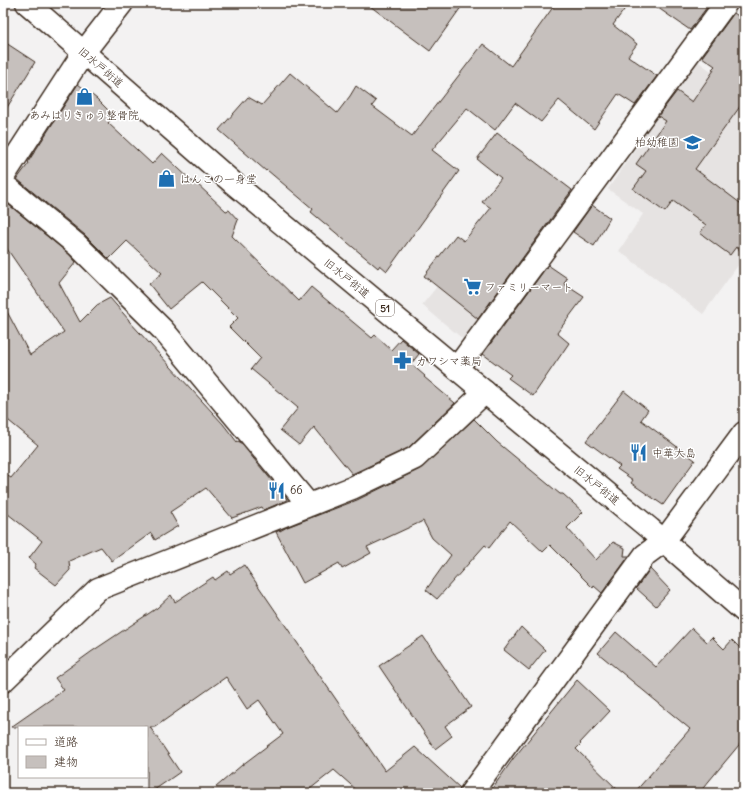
<svg xmlns="http://www.w3.org/2000/svg" width="747" height="796" viewBox="0 0 747 796" font-family="Delius,'Klee One',sans-serif">
  <rect width="100%" height="100%" fill="#f3f2f2"/>
  <filter id="ink" filterUnits="userSpaceOnUse"><feTurbulence type="fractalNoise" baseFrequency=".025" numOctaves="2"/><feDisplacementMap in="SourceGraphic" scale="8" xChannelSelector="R" yChannelSelector="G"/><feConvolveMatrix kernelMatrix="1 2 1 2 8 2 1 2 1" color-interpolation-filters="sRGB"/></filter>
  <g filter="url(#ink)">
    <path fill="#e6e3e2" d="M696,60L744,95V268L739,264L703,314L619,251L643,214L608,189Z
      M465,252L516,289L475,349L422,305Z"/>
    <path fill="#c6c0bd" stroke="#3b2a1e" d="M366,3H464L430,51Z
      M556,3H629L613,25L637,44L628,56L657,76L635,105L618,94L594,129L559,100L541,122L515,103L495,130L467,108L432,150L459,171L387,271L380,265L378,268L311,212L313,209L267,170L266,171L219,130L248,97L262,105L290,73L337,113L350,96L356,86L376,101L372,106L412,136L483,44L511,66Z
      M651,3H710L690,30Z
      M734,13L744,20V101L695,169L744,206V253L736,247L730,255L700,233L706,225L673,201L665,212L633,189L646,171L636,164L666,121L658,116L677,91L692,102L714,70L712,69L715,66L702,57Z
      M3,41L35,62L3,114Z
      M78,84L97,99L114,116L108,123L152,164L162,153L193,182L194,181L226,211L229,210L238,220L232,236L299,301L311,287L372,338L375,335L391,350L401,339L419,354L411,364L425,376L424,377L455,403L408,448L352,474L314,427L299,445L280,430L298,408L251,369L260,358L229,327L238,318L202,282L169,309L149,284L162,273L127,241L109,259L85,235L17,179L29,163L28,162Z
      M497,133L572,190L478,319L424,276L456,235L464,241L491,208L482,202L501,178L477,159Z
      M3,200L69,254L76,262L59,283L80,322L97,305L110,298L129,320V321L223,424L237,442L239,441L287,499V500L264,510L262,507L232,518L206,488L170,512L178,526L155,540L151,533L112,561L101,547L69,561L70,570L56,585L34,568L36,564L29,558L42,541L3,510V473L11,478L38,445L3,416V304L30,355L64,332L3,243Z
      M592,205L610,218L594,246L573,232Z
      M548,265L567,278L564,284L584,297L557,333L569,343L533,396L508,378L511,375L483,354Z
      M624,391L648,410L641,420L695,460L663,505L631,483L633,480L617,469L620,466L586,441Z
      M474,419L497,442L560,494H563L583,512L567,528L596,560L613,542L625,548L624,556H629L602,593L594,586L593,588L550,545L543,552L510,521L489,548L485,545L437,599L426,590L451,555L432,538L423,521L367,547L371,553L342,569L339,563L303,583L276,532L280,530V531L287,527L357,500L420,469Z
      M244,565L385,771L415,747L460,788L459,793H358L359,792L334,770L305,793H209L242,765L283,734L259,700L247,709L226,677L155,727H150L180,772L150,793H147V727H11L64,690L55,678L91,652L157,608L171,595L175,602L213,577L215,580L228,571L230,574Z
      M650,569L670,590L656,606L636,588Z
      M521,627L545,650L529,670L504,650Z
      M692,628L707,642L712,637L724,649L732,640L744,652V739L699,793H634L690,729L598,653L616,632L656,667Z
      M423,636L471,707L445,726L452,736L435,749L379,666Z
      M577,680L610,711L580,743L581,744L576,749L621,793H489L513,759Z"/>
    <g fill="none" stroke-linecap="round" stroke-linejoin="round">
      <defs>
        <path id="street" d="M3,177L84,52L122,3
          M3,184L77,245L163,330L309,505
          M457,368L726,3
          M3,681L98,589L352,488L415,458L485,392
          M471,793L645,555L664,541L744,433"/>
        <path id="primary" d="M27,3L232,182L650,529L744,611"/>
      </defs>
      <use href="#street" stroke="#3b2a1e" stroke-width="25"/>
      <use href="#primary" stroke="#3b2a1e" stroke-width="25"/>
      <use href="#street" stroke="#fff" stroke-width="22"/>
      <use href="#primary" stroke="#fff" stroke-width="22"/>
    </g>
  </g>
  <defs>
    <symbol id="shop-bare" viewBox="-9 -9 18 18"><path d="M-5-2.5h2.3a2.7 3.5 0 0 1 5.4 0H5L5.5 6h-11ZM-1.5-2.5h3a1.5 2.3 0 0 0-3 0Z" fill="#1f6fb2" stroke="#fff" stroke-width="2.5" paint-order="stroke"/></symbol>
    <symbol id="school-bare" viewBox="-9 -9 18 18"><path d="M0-5L7-2L0 1L-7-2ZM-4 1L0 2.5L4 1V4Q0 6-4 4Z" fill="#1f6fb2" stroke="#fff" stroke-width="2.5" paint-order="stroke"/></symbol>
    <symbol id="supermarket-bare" viewBox="-9 -9 18 18"><path d="M-6-5.5h2.5l.6 2H6L4.5 2H-2.5L-4.4-4H-6ZM-1.5 3.2a1.3 1.3 0 1 0 .1 0ZM3 3.2a1.3 1.3 0 1 0 .1 0Z" fill="#1f6fb2" stroke="#fff" stroke-width="2.5" paint-order="stroke"/></symbol>
    <symbol id="pharmacy-bare" viewBox="-9 -9 18 18"><path d="M-2-6h4v4h4v4h-4v4h-4v-4h-4v-4h4Z" fill="#1f6fb2" stroke="#fff" stroke-width="2.5" paint-order="stroke"/></symbol>
    <symbol id="restaurant-bare" viewBox="-9 -9 18 18"><path d="M-5-6h1v4h1v-4h1v4h1v-4h1v5L-1.5 .5V6h-2V.5L-5-1ZM5-6V6H3V1.5H1.5Q1.5-4 5-6Z" fill="#1f6fb2" stroke="#fff" stroke-width="2.5" paint-order="stroke"/></symbol>
  </defs>
  <g fill-rule="evenodd">
    <use href="#shop-bare" x="72" y="84" width="25" height="25"/>
    <use href="#school-bare" x="680" y="130" width="25" height="25"/>
    <use href="#shop-bare" x="154" y="166" width="25" height="25"/>
    <use href="#supermarket-bare" x="460" y="274" width="25" height="25"/>
    <use href="#pharmacy-bare" x="390" y="348" width="25" height="25"/>
    <use href="#restaurant-bare" x="626" y="440" width="25" height="25"/>
    <use href="#restaurant-bare" x="264" y="478" width="25" height="25"/>
  </g>
  <g text-anchor="middle" dominant-baseline="central" stroke-width="3" stroke-linejoin="round" paint-order="stroke">
    <rect fill="#fff" stroke="#766a62" stroke-width="1" x="376" y="300" width="18" height="16" rx="3"/>
    <g font-size="10" font-weight="bold" fill="#3b2a1e">
      <text x="385" y="308">51</text>
    </g>
    <g font-size="11" fill="#3b2a1e" stroke="#fff">
      <text transform="translate(101 67) rotate(41)">旧水戸街道</text>
      <text transform="translate(347 278) rotate(39)">旧水戸街道</text>
      <text transform="translate(597 485) rotate(39)">旧水戸街道</text>
    </g>
    <g font-size="11" fill="#3b2a1e" stroke="#fff" text-anchor="start">
      <text x="84" y="115" text-anchor="middle">あみはりきゅう整骨院</text>
      <text x="679" y="142" text-anchor="end">柏幼稚園</text>
      <text x="180" y="179">はんこの一身堂</text>
      <text x="485" y="287">ファミリーマート</text>
      <text x="416" y="361">カワシマ薬局</text>
      <text x="652" y="453">中華大島</text>
      <text x="290" y="490">66</text>
    </g>
  </g>
  <rect width="747" height="796" fill="none" stroke="#fff" stroke-width="16"/>
  <rect x="8" y="8" width="731" height="780" fill="none" stroke="#3b2a1e" stroke-width="1.5" filter="url(#ink)"/>
  <rect x="18" y="726" width="130" height="52" fill="#ffffff" stroke="#b1aaa5"/>
  <rect x="26" y="739" width="20" height="6" fill="#ffffff" stroke="#b1aaa5"/>
  <text x="54" y="746" font-size="12" fill="#3b2a1e">道路</text>
  <rect x="26" y="756" width="20" height="12" fill="#c6c0bd" stroke="#b1aaa5"/>
  <text x="54" y="766" font-size="12" fill="#3b2a1e">建物</text>
</svg>
